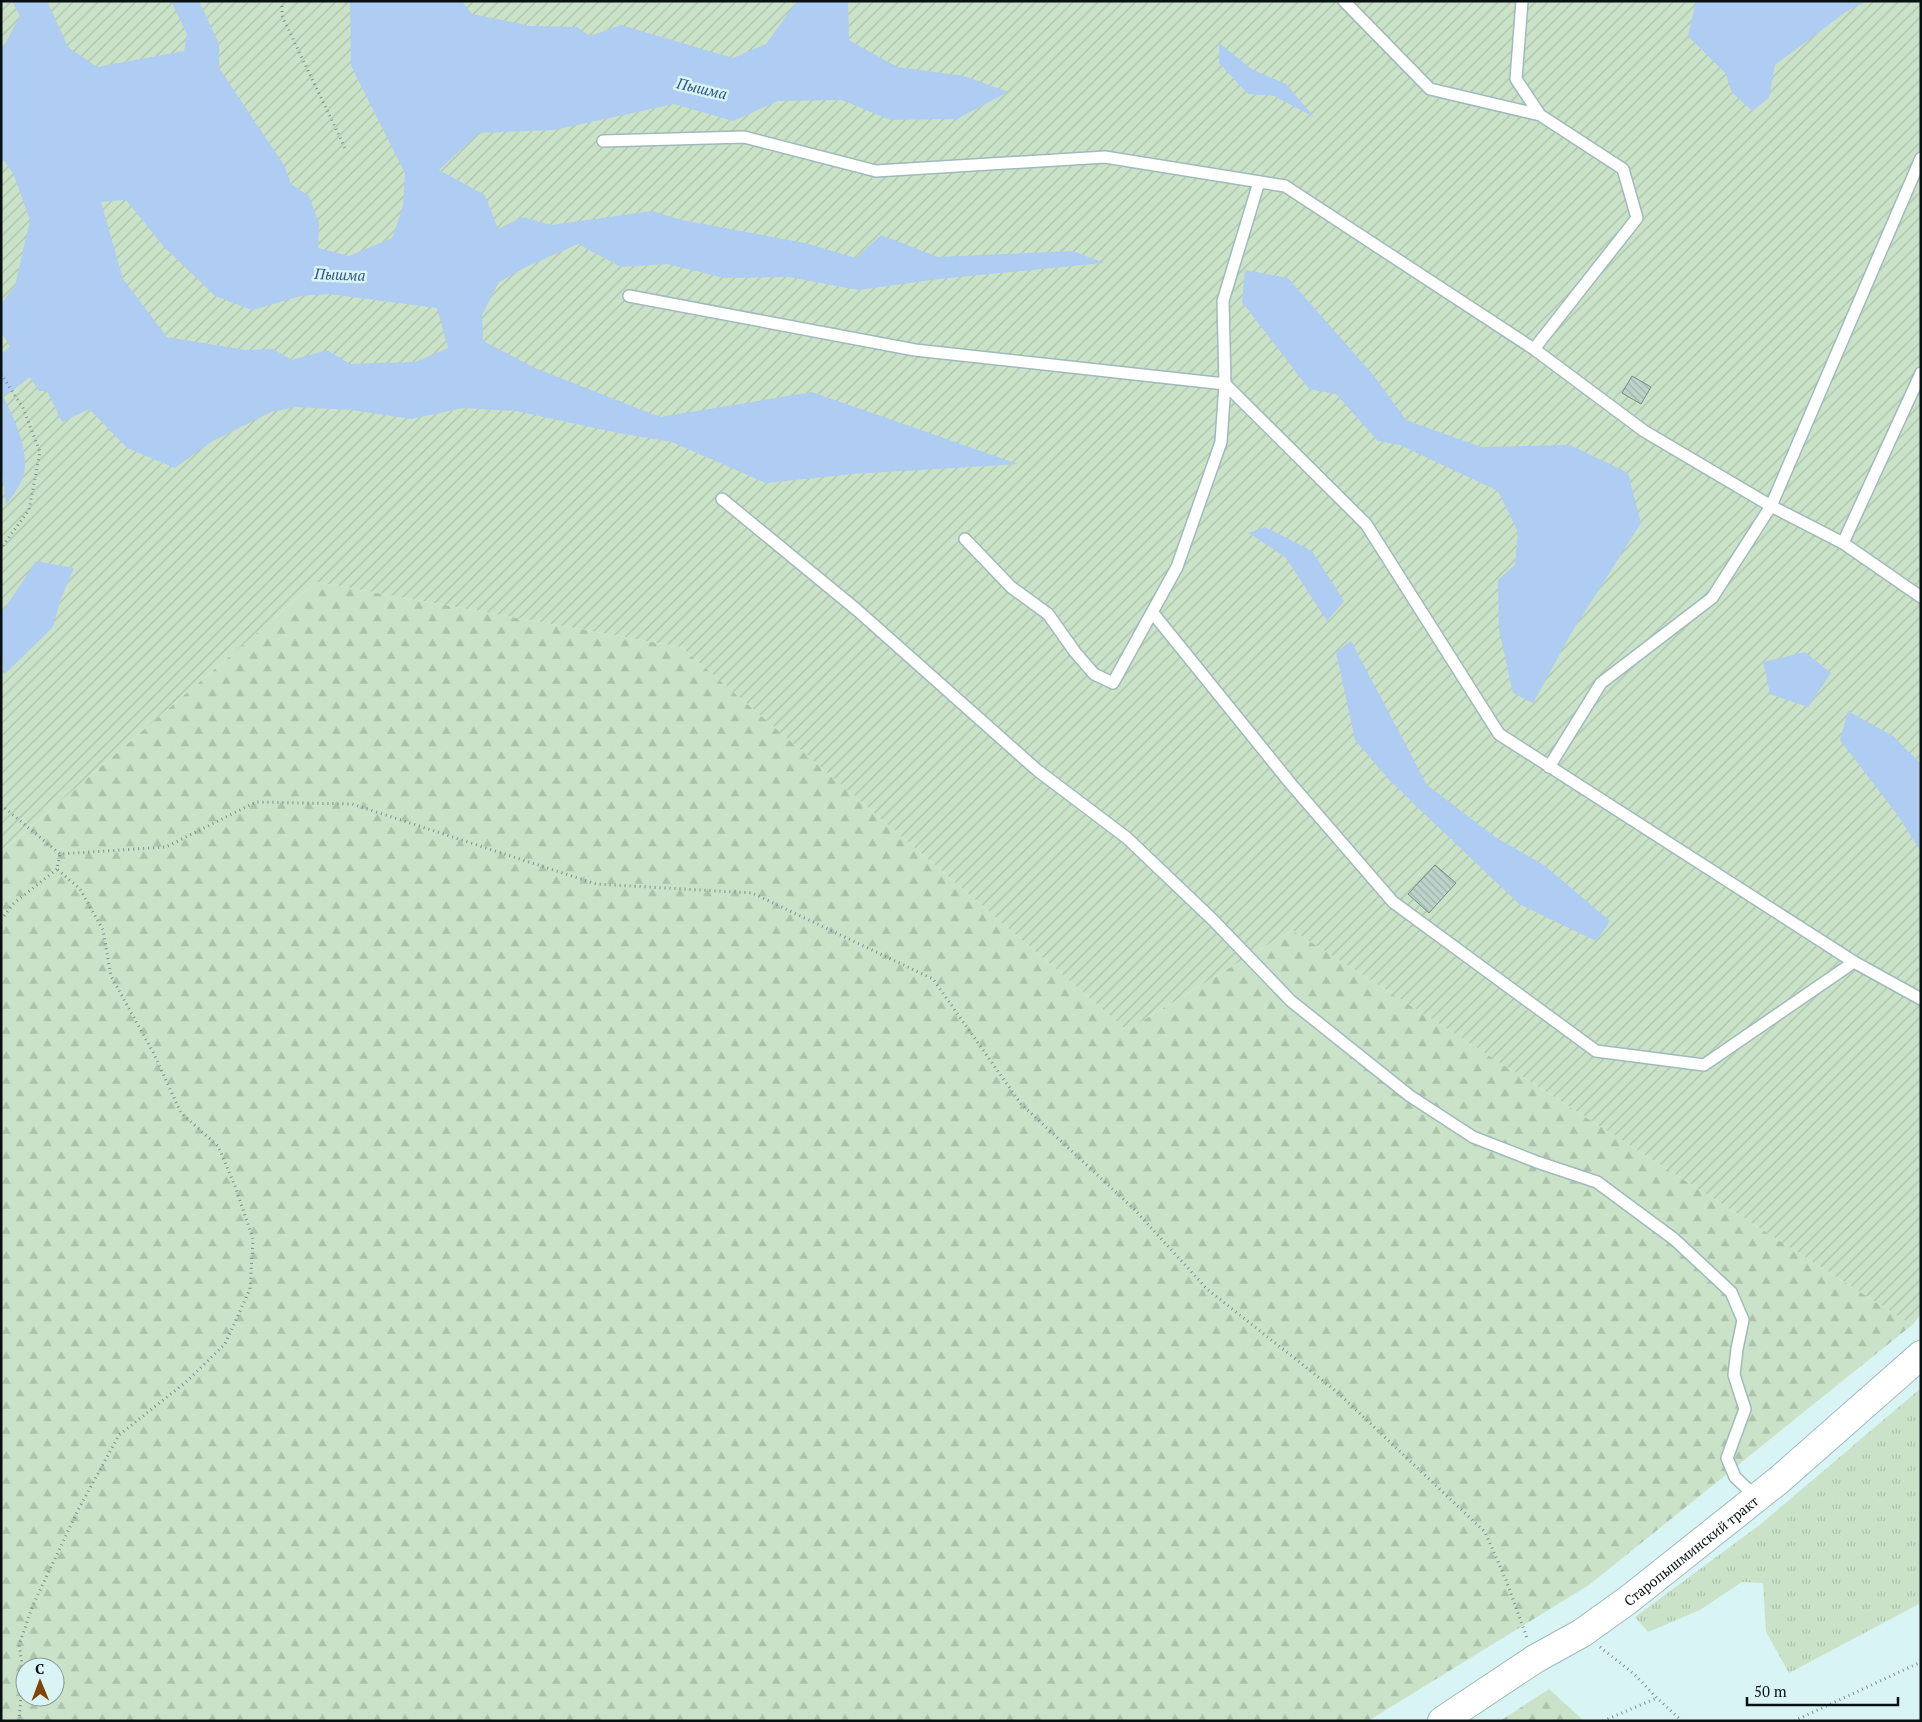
<svg xmlns="http://www.w3.org/2000/svg" width="1922" height="1722" viewBox="0 0 1922 1722" font-family="'PT Serif',serif">
  <defs>
    <pattern id="grass-tufts" width="24" height="20" patternUnits="userSpaceOnUse" patternTransform="scale(1.25)"><rect width="24" height="20" fill="#cae3c8"/><path d="M3 7l-1-3M5 7V3M7 7l1-3M15 17l-1-3M17 17v-4M19 17l1-3" fill="none" stroke="#acc2ab"/></pattern>
    <pattern id="forest-firs" width="22" height="20" patternUnits="userSpaceOnUse" patternTransform="scale(1.25)"><rect width="22" height="20" fill="#cae3c8"/><path d="M5 1l3.5 6h-7zM16 11l3.5 6h-7z" fill="#acc2ab"/></pattern>
    <pattern id="garden-furrows" width="10" height="10" patternUnits="userSpaceOnUse" patternTransform="scale(1.25)"><rect width="10" height="10" fill="#cae3c8"/><path d="M-1 1l2-2M0 10L10 0M9 11l2-2" fill="none" stroke="#acc2ab"/></pattern>
    <pattern id="building-back-hatch" width="6" height="6" patternUnits="userSpaceOnUse" patternTransform="scale(1.25)"><rect width="6" height="6" fill="#bbd3ca"/><path d="M-1 5l2 2M0 0l6 6M5-1l2 2" fill="none" stroke="#9fb4ac"/></pattern>
  </defs>
  <rect width="100%" height="100%" fill="#d9f4f5"/>
  <path fill="url(#grass-tufts)" d="M1921,1388V1603L1789,1673L1766,1632L1763,1583L1742,1582L1700,1610L1648,1632L1635,1617L1761,1524Z"/>
  <path fill="url(#forest-firs)" fill-rule="evenodd" d="M316,582L681,647L1127,1030L1292,930L1912,1325L1589,1585L1368,1721H1V852ZM25,1667H55V1697H25Z
    M1549,1689L1584,1721H1500Z"/>
  <path fill="url(#garden-furrows)" d="M1,1H1921V1314L1912,1325L1292,930L1127,1030L681,647L316,582L1,852Z"/>
  <path fill="#afccf3" fill-rule="evenodd" d="M12,1H47L68,47L97,67L184,51L187,34L171,1H199L219,44V68L284,165L291,184L309,196L319,223L318,248L349,256L392,238L403,206L405,173L351,66L350,1H462L472,14L531,26L577,27L590,36L621,25L733,58L766,44L797,1H848L849,40L897,67L964,76L1008,92L957,119L890,120L842,100L778,101L733,121L674,104L554,130L479,133L439,170L485,195L498,229L523,217L551,225L652,211L682,220L805,243L856,258L881,235L938,257L1073,251L1104,263L939,279L858,290L789,277L724,278L667,264L621,267L578,244L526,267L499,282L482,315L483,341L535,368L660,417L812,392L1018,464L853,474L766,483L672,442L618,433L516,411L463,408L411,419L352,410L296,407L271,412L211,442L175,468L127,448L89,409L62,422L47,391H39L1,332V304L15,286L30,220L13,173L1,157V51L20,16ZM126,200L165,248L215,296L252,310L301,296L329,294L437,308L448,348L415,362L350,364L327,350L292,360L273,349L246,350L167,337L123,279L101,202Z
    M1696,1H1867L1847,11L1775,65L1769,98L1752,111L1732,92L1725,73L1688,36Z
    M1219,43L1253,70L1286,84L1314,117L1274,96L1248,94L1219,63Z
    M1245,270L1288,278L1374,376L1406,420L1481,447L1570,445L1628,473L1641,523L1572,632L1533,703L1513,693L1499,630L1498,580L1515,565L1518,532L1498,491L1400,445L1378,441L1336,394L1309,389L1242,302Z
    M1,392C13,416 34,456 21,482C17,490 11,498 6,505L1,466Z
    M1265,527L1312,551L1344,601L1327,621L1286,558L1249,533Z
    M36,561L74,568L60,601L53,627L4,675L1,646V614Z
    M1351,641L1427,785L1498,839L1544,865L1610,921L1596,941L1519,904L1390,781L1355,740L1336,652Z
    M1805,652L1831,673L1808,707L1770,694L1763,662Z
    M1848,711L1893,736L1921,764V852L1899,817L1840,740Z"/>
  <g fill="none" stroke-linecap="round" stroke-linejoin="round">
    <path stroke="#afccf3" stroke-width="36" d="M1,377L38,347L51,325"/>
  </g>
  <path fill="url(#building-back-hatch)" stroke="#748b82" d="M1632,376L1651,387L1641,404L1622,393Z
    M1435,865L1456,883L1429,913L1408,894Z"/>
  <g fill="none" stroke-linecap="round" stroke-linejoin="round">
    <defs>
      <path id="service" d="M1344,1L1430,89L1540,115
        M1522,1L1516,79L1540,115L1623,169L1637,218L1534,349
        M603,141L744,137L876,171L1105,157L1285,186L1534,349L1644,431L1771,506L1843,543L1921,597
        M629,296L915,350L1225,384L1366,524L1499,734L1854,962L1921,999
        M722,499L857,610L1037,770L1127,838L1213,920L1291,1001L1410,1096L1473,1137L1537,1162L1597,1182L1674,1239L1731,1292L1743,1320L1737,1349L1734,1375L1745,1409L1727,1458L1735,1477L1757,1498
        M965,539L1011,587L1048,614L1075,652L1094,674L1113,683L1177,567L1221,442L1225,384L1223,301L1259,182
        M1843,543L1921,373
        M1152,612L1291,784L1393,902L1596,1051L1704,1065L1854,962
        M1549,767L1601,683L1712,598L1771,506L1921,158"/>
      <g id="tertiary">
        <path id="s1" d="M1442,1721L1535,1659L1582,1633L1628,1600L1779,1480L1921,1355"/>
      </g>
    </defs>
    <use href="#service" stroke="#9fbabb" stroke-width="14"/>
    <use href="#tertiary" stroke="#9fbabb" stroke-width="30"/>
    <path stroke="#7b8f8f" stroke-width="3" stroke-dasharray="1 4" stroke-linecap="butt" d="M282,1V16L346,150
      M1,374L23,408L40,452L29,510L1,548
      M1,805L60,854L166,847L256,802L352,804L596,884L752,893L933,979L1021,1104L1134,1209L1207,1289L1337,1392L1485,1532L1506,1580L1527,1638
      M1,920L13,904L57,869
      M1600,1647L1634,1674L1657,1698L1682,1721
      M19,1721L23,1670L19,1645L33,1605L78,1510L119,1435L186,1382L225,1344L250,1289L253,1239L235,1186L218,1146L181,1113L154,1054L111,976L103,930L80,889L57,869L60,854
      M1603,1721L1657,1698
      M1794,1721L1921,1662"/>
    <use href="#service" stroke="#fff" stroke-width="11"/>
    <use href="#tertiary" stroke="#fff" stroke-width="28"/>
  </g>
  <g text-anchor="middle" dominant-baseline="central" stroke-width="5" stroke-linejoin="round" paint-order="stroke">
    <g font-size="14" fill="#071111" stroke="#d9f4f5">
      <text stroke="none"><textPath href="#s1" startOffset="302">Старопышминский тракт</textPath></text>
    </g>
    <g font-size="15" font-style="italic" fill="#2f5586" stroke="#d9f4f5">
      <text transform="translate(702 88) rotate(13)">Пышма</text>
      <text transform="translate(340 274) rotate(2)">Пышма</text>
    </g>
  </g>
  <rect width="1922" height="1722" fill="none" stroke="#071111" stroke-width="5"/>
  <g transform="translate(40 1682) rotate(359)"><circle r="24" fill="#d9f4f5" stroke="#85999a"/>
  <path d="M0-4L9 19L0 12L-9 19Z" fill="#814400"/>
  <text y="-8" font-size="14" font-weight="bold" text-anchor="middle" fill="#071111">С</text>
  </g>
  <path d="M1747 1697v8h151v-8" fill="none" stroke="#071111" stroke-width="2.5"/>
  <text x="1754" y="1697" font-size="15" fill="#071111" stroke="#d9f4f5" stroke-width="4" paint-order="stroke">50 m</text>
</svg>
